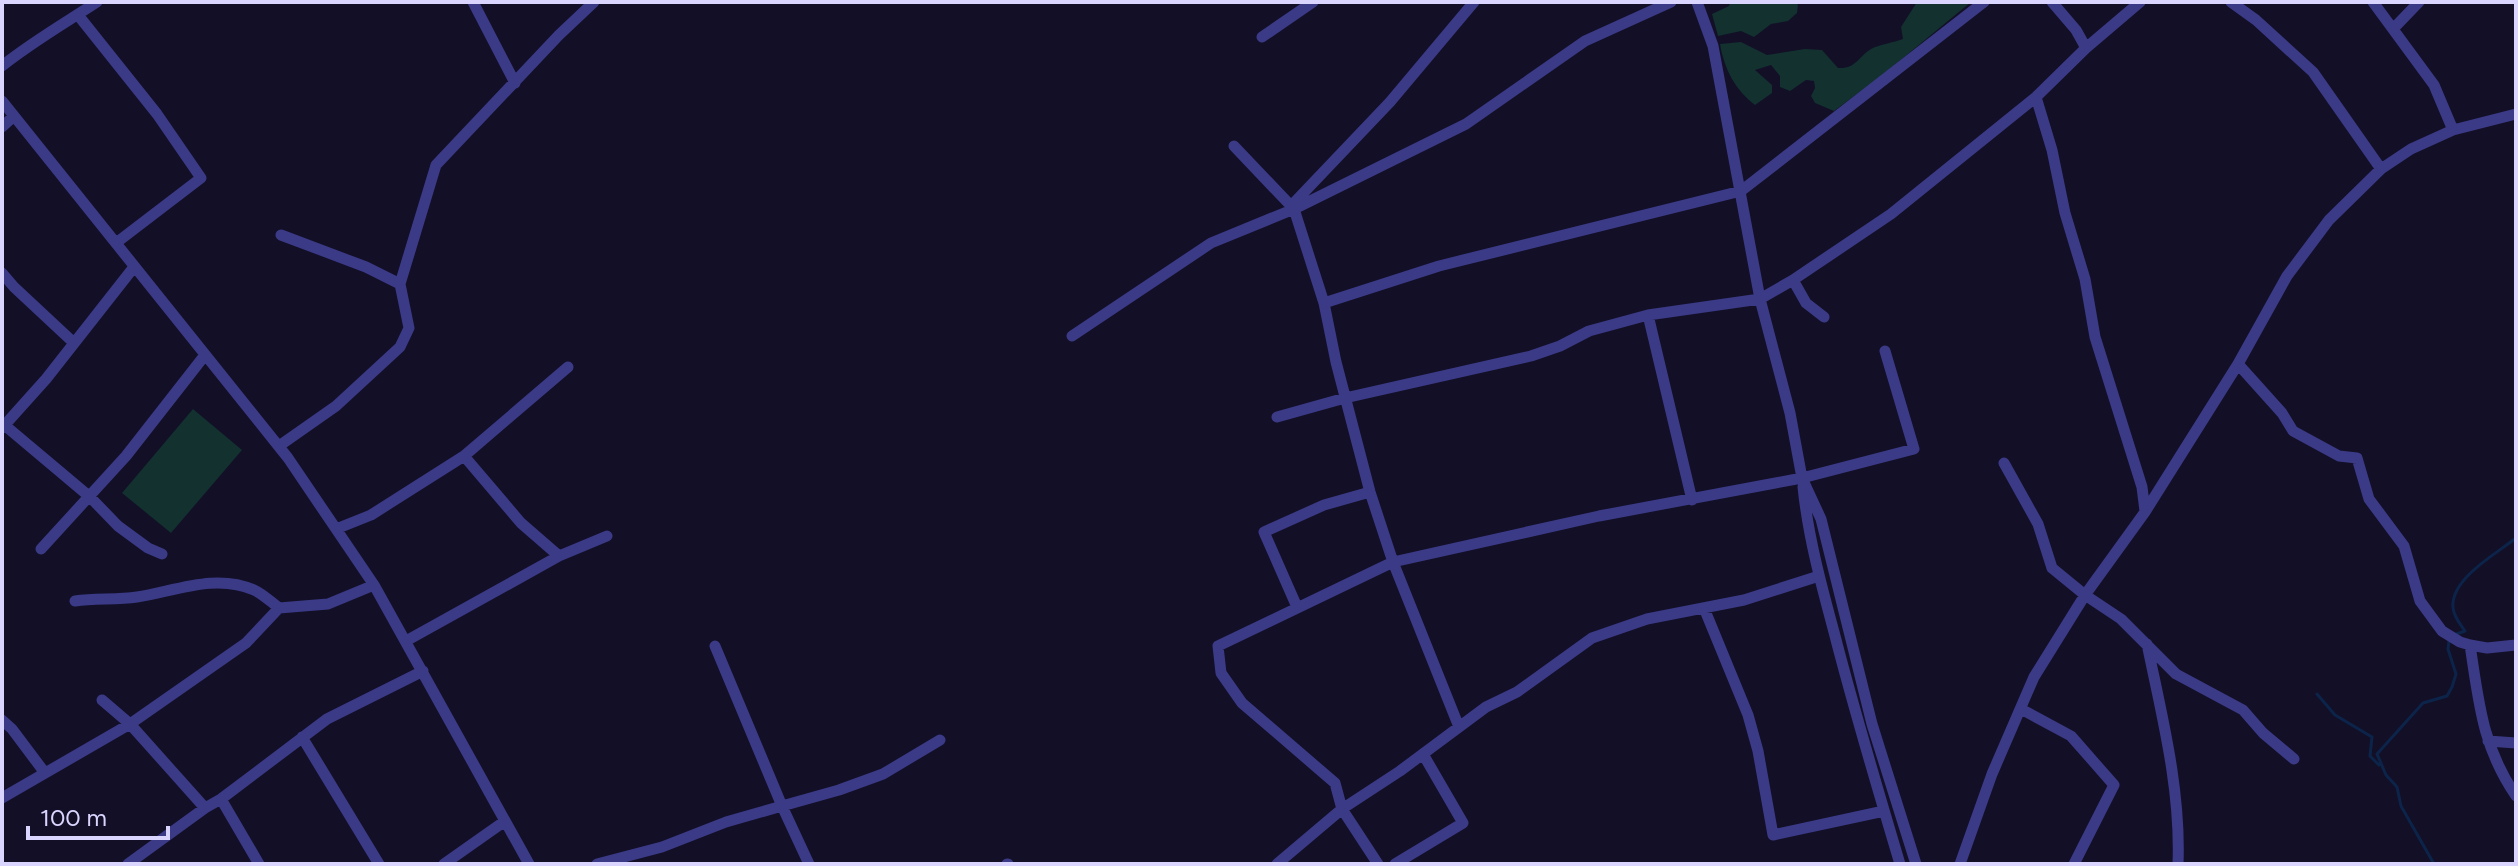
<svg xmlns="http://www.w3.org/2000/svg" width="2518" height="866" viewBox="0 0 2518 866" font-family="Figtree,sans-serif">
  <rect width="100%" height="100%" fill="#130f27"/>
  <path fill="#12312f" d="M1730,2H1796L1798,5L1797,13L1788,21L1771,24L1754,37L1741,31L1718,36L1712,14L1729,6Z
    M1917,2H1971L1880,77L1834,111L1815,103L1811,96L1815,88L1814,81L1806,80L1790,91L1780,87V76L1771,65L1755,70L1772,85V93L1755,105C1735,90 1724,68 1720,44L1741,42L1767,55L1805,49L1822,50L1838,68C1856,69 1858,57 1871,49C1880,44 1893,43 1903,39L1901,27Z
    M193,409L242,450L171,533L122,493Z"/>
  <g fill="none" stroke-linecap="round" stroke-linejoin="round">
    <path stroke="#0c244a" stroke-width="3" d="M2454,635L2465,631C2460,624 2454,617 2453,608C2450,579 2496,554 2516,538
      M2317,694L2335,715L2372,737L2370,756L2379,765
      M2434,864L2401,806L2397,787L2386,775L2377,754L2423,703L2447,696L2452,687L2456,674L2448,649L2449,641"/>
    <path stroke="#3b3a87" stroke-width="11" d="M473,2L515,83
      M1697,2L1713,46L1760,299L1790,413L1802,478L1821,519L1872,724L1916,864
      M2052,2L2076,30L2086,48
      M2231,2L2256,20L2313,72L2381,169
      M2373,2L2434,85L2453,130
      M78,15L157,114L201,178L116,243
      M2393,29L2419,2
      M1262,37L1313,2
      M2,66C32,42 65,23 97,2
      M2036,97L2052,150L2065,213L2085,279L2095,337L2142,487L2145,511
      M2,101L288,458L374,585L529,864
      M2,127L14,116
      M1234,146L1294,209L1324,303L1336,362L1370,492L1393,562L1459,727
      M1291,206L1390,102L1474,2
      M281,235L366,267L400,284
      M2,273L14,287L74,343
      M1793,280L1806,303L1824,317
      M1324,303L1439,266L1741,191L1984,2
      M1648,315L1692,500
      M1072,336L1211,243L1294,209L1466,124L1585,41L1671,2
      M2238,364L2282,413L2293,431L2339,456L2357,458L2369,499L2404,546L2420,601L2442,631L2460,642L2470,645C2479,703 2482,746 2516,796
      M1277,417L1345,398L1531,356L1560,346L1589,331L1648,315L1760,299L1793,280L1891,214L2036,97L2086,48L2140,2
      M2,423L90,497L118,526L148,548L162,554
      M2,428L46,379L134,267
      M279,446L336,406L400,347L409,328L400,284L436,165L559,35L594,2
      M464,456L521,523L559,556
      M2004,463L2038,524L2052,568L2085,595L2121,619L2176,674L2243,710L2263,733L2294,759
      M1803,487C1808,536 1821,584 1834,632C1854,710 1877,787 1900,864
      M336,529L371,515L464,456L568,367
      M41,549L126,456L205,355
      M75,601C95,598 116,600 137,597C175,591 216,573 254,590C263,594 271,602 279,608
      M1297,607L1264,532L1324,505L1370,492
      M1704,608L1748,715L1758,751L1773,835L1884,811
      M406,641L559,556L607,536
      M2147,644C2162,716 2181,790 2178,864
      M2470,645L2487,648L2516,645
      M715,646L782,806L839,790L883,774L940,740
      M102,700L130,724L205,808
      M2021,709L2071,736L2114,785L2074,864
      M2,720L12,729L45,773
      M302,737L379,864
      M2488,741L2516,743
      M2,798L130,724L246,643L279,608L328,604L374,585
      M221,799L259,864
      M128,864L205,808L221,799L327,719L423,671
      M444,864L505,821
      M597,864L662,847L726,822L782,806L809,864
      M1007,864H1008
      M1277,864L1342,809L1400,771L1486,707L1517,692L1592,638L1647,619L1744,600L1819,576
      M1378,864L1342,809L1335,783L1242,703L1221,673L1218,646L1393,562L1599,516L1802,478L1914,449L1885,351
      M1395,864L1463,823L1423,754
      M1960,864L1992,774L2034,677L2085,595L2145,512L2238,364L2287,276L2329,220L2381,169L2411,149L2453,130L2516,114"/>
  </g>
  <rect width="2518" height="866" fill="none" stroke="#d9d5ff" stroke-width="8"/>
  <path d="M28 826v12h140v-12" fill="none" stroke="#d9d5ff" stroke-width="4"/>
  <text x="40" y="826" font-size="24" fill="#d9d5ff" stroke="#130f27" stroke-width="6" paint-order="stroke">100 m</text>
</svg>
